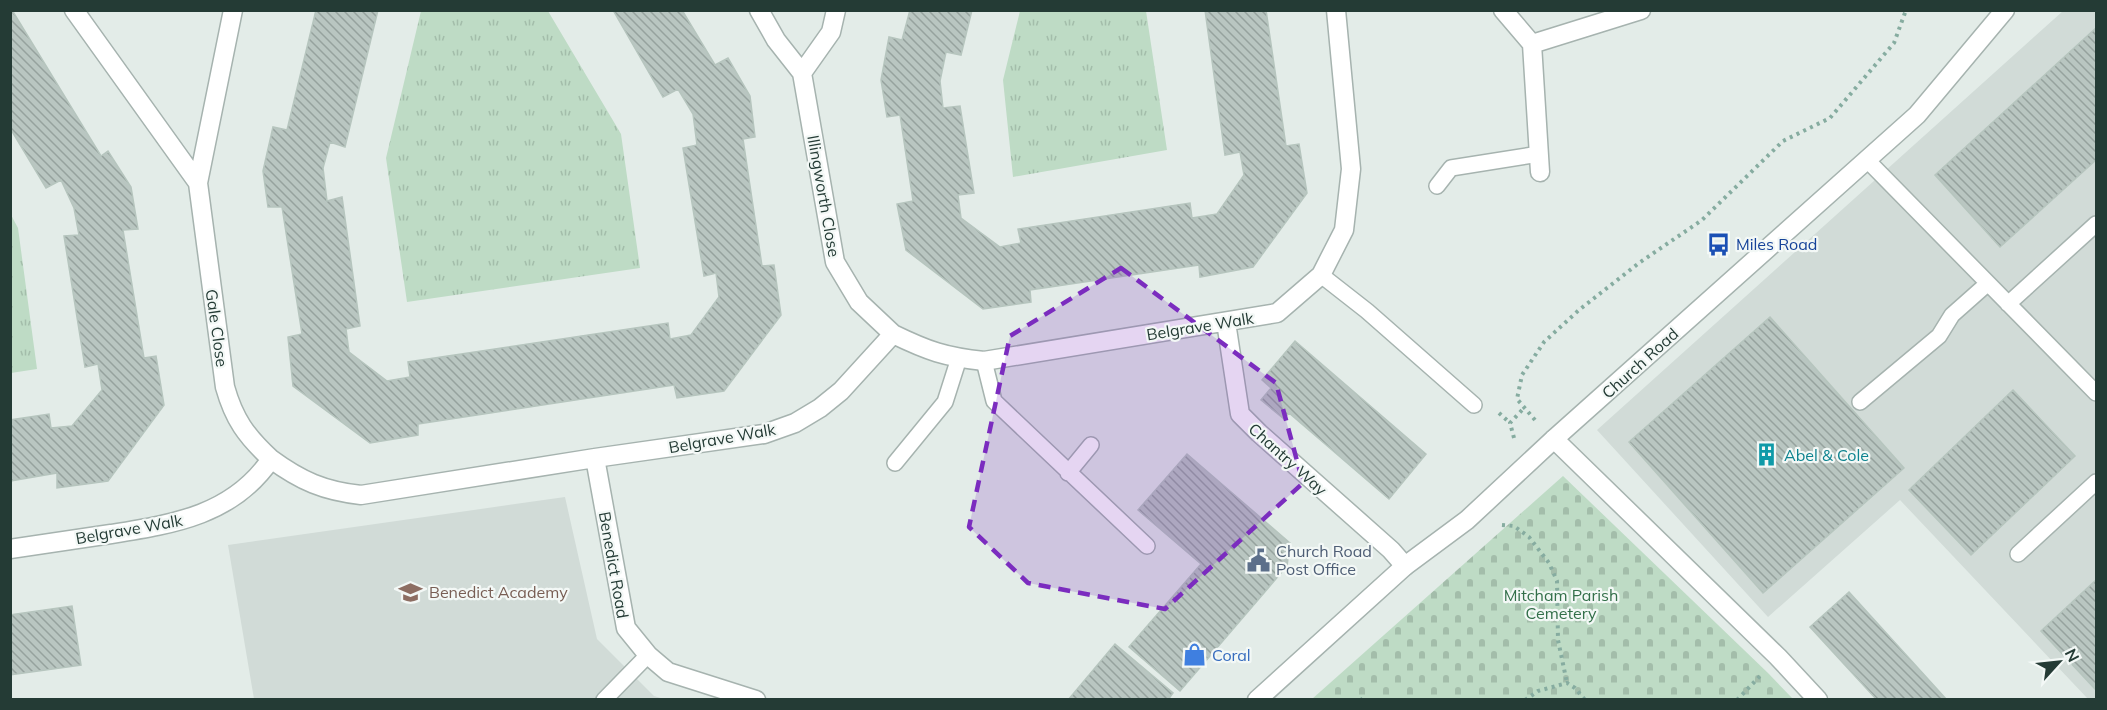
<svg xmlns="http://www.w3.org/2000/svg" width="2107" height="710" viewBox="0 0 2107 710" font-family="Mulish,sans-serif">
  <defs>
    <pattern id="grass-tufts" width="24" height="20" patternUnits="userSpaceOnUse" patternTransform="scale(1.5)"><rect width="24" height="20" fill="#bedbc5"/><path d="M3 7l-1-3M5 7V3M7 7l1-3M15 17l-1-3M17 17v-4M19 17l1-3" fill="none" stroke="#a3bdaa"/></pattern>
    <pattern id="cemetery-stones" width="16" height="16" patternUnits="userSpaceOnUse" patternTransform="scale(1.5)"><rect width="16" height="16" fill="#bedbc5"/><path d="M2 7V4a2 2 0 0 1 4 0v3zM10 15v-3a2 2 0 0 1 4 0v3z" fill="#a3bdaa"/></pattern>
    <pattern id="building-back-hatch" width="6" height="6" patternUnits="userSpaceOnUse" patternTransform="scale(1.5)"><rect width="6" height="6" fill="#b9c6c1"/><path d="M-1 5l2 2M0 0l6 6M5-1l2 2" fill="none" stroke="#96a29e"/></pattern>
  </defs>
  <rect width="100%" height="100%" fill="#e3ece8"/>
  <path fill="#d1dbd7" d="M2063,11H2096V699H2088L1900,500L1768,617L1597,430Z
    M565,497L597,639L654,696L664,699H254L228,545Z"/>
  <path fill="url(#grass-tufts)" d="M421,11H548L621,134L640,268L407,302L386,158Z
    M1020,11H1146L1167,150L1013,177L1003,80Z
    M11,215L18,228L37,369L11,373Z"/>
  <path fill="url(#cemetery-stones)" d="M1563,476L1768,673L1793,699H1312Z"/>
  <path fill="url(#building-back-hatch)" stroke="#b6c5be" stroke-width="1.5" d="M10,10H12L101,156L108,151L131,187L138,229L123,230L144,358L156,356L164,405L108,481L57,488V473L10,481V420L49,414L51,428L72,426L102,390L98,364L85,367L64,236L79,235L74,208L61,180L46,188L10,128Z
    M316,10H378L345,147L330,142L323,168L327,201L342,197L360,326L346,329L349,352L387,381L410,377L408,362L668,323L670,339L691,335L719,297L716,273L704,276L683,148L697,145L693,114L678,89L663,97L613,10H682L715,65L728,58L750,96L755,137L743,139L762,266L774,265L781,315L724,391L677,398L674,385L418,424V435L370,443L293,386L288,337L302,334L282,207H268L263,171L273,127L287,130Z
    M910,10H972L961,55L946,52L940,81L943,108L960,106L974,193L958,195L961,218L1000,247L1021,243L1018,229L1190,203L1192,218L1217,214L1244,175L1240,152L1225,155L1205,10H1266L1286,146L1299,144L1307,193L1253,267L1200,277L1199,265L1030,290L1031,302L983,309L906,250L897,204L913,201L900,115L887,117L881,80L889,37L902,40Z
    M2096,28V160L2000,247L1935,175Z
    M1770,317L1904,468L1763,593L1629,442Z
    M1295,341L1426,454L1389,499L1289,413L1284,419L1261,400L1271,388L1262,380Z
    M2013,390L2075,456L1971,555L1909,490Z
    M1187,454L1290,543L1287,566L1180,691L1129,647L1201,564L1138,510Z
    M2096,580V690L2041,631Z
    M1849,592L1947,700H1877L1810,627Z
    M72,606L81,665L10,675V615Z
    M1115,644L1173,693L1168,700H1068Z"/>
  <g fill="none" stroke-linecap="round" stroke-linejoin="round">
    <defs>
      <path id="service" d="M1867,160L2096,393
        M1437,186L1451,168L1539,154
        M1321,275L1367,311L1474,405
        M2008,304L2096,224
        M984,361L994,401L1147,546
        M1860,402L1939,336L1952,315L1987,284
        M895,463L945,402L959,358
        M1068,473L1091,445
        M2018,554L2096,482
        M604,700L648,655"/>
      <path id="minor" d="M74,10L198,183
        M233,10L198,183L225,387C234,419 246,436 271,459
        M759,10L776,40L802,73
        M836,10L831,32L802,73L835,262L859,302L893,334
        M1503,10L1532,44
        M1540,172L1532,44L1641,10
        M1226,322L1240,414L1259,433L1391,550L1405,566
        M1554,439L1778,657L1818,700
        M595,458L626,628L648,655L668,672L756,700
        M10,549C44,544 77,539 111,534C174,524 233,515 271,459C301,481 324,491 361,495L595,458L764,434L795,423L820,408L841,391L893,334C928,351 945,357 984,361L1277,313L1321,275L1344,230L1351,169L1336,10"/>
      <path id="tertiary" d="M1257,700L1405,566L1467,520L1554,439L1917,115L2005,10"/>
    </defs>
    <use href="#service" stroke="#a6b3af" stroke-width="18"/>
    <use href="#minor" stroke="#a6b3af" stroke-width="21"/>
    <use href="#tertiary" stroke="#a6b3af" stroke-width="21"/>
    <path stroke="#86aca0" stroke-width="4" stroke-dasharray="3 4.5" stroke-linecap="butt" d="M1499,413L1510,423
      M1535,420L1517,399L1522,375L1544,342L1579,310L1639,263L1702,220L1783,141L1830,118L1894,43L1906,10
      M1514,438L1510,423L1524,408
      M1502,525L1514,526L1529,537L1549,563L1557,581L1558,640L1567,683
      M1360,698L1361,700
      M1525,700L1538,691L1567,683L1575,688L1585,700
      M1737,700L1760,676"/>
    <use href="#service" stroke="#fff" stroke-width="15"/>
    <use href="#minor" stroke="#fff" stroke-width="18"/>
    <use href="#tertiary" stroke="#fff" stroke-width="18"/>
  </g>
  <path fill="#7b2cbf" fill-opacity="0.2" stroke="#7b2cbf" stroke-width="4.5" stroke-dasharray="12 8" stroke-linejoin="round" d="M1121,268L1276,383L1303,483L1165,609L1028,583L969,527L1010,336Z"/>
  <defs>
    <symbol id="bus-bare" viewBox="-9 -9 18 18"><path d="M-5-6H5V4H4V6H2V4H-2V6H-4V4H-5ZM-3.5-4V0h7V-4ZM-3.5 1.2v1.5H-2V1.2ZM2 1.2v1.5H3.5V1.2Z" fill="#1a4fb4" stroke="#f3f8f6" stroke-width="2.5" paint-order="stroke"/></symbol>
    <symbol id="building-bare" viewBox="-9 -9 18 18"><path d="M-4-6H4V6H1V3H-1V6H-4ZM-2.5-4.3h1.7v1.8h-1.7ZM.8-4.3h1.7v1.8H.8ZM-2.5-1h1.7V.8h-1.7ZM.8-1h1.7V.8H.8Z" fill="#0f9aa8" stroke="#f3f8f6" stroke-width="2.5" paint-order="stroke"/></symbol>
    <symbol id="civic-bare" viewBox="-9 -9 18 18"><path d="M-.6-6.5H3V-4.5H.6V-3L4-1V1h2V6H-6V1h2V-1L-.6-3ZM-1.2 2.5V6h2.4V2.5Z" fill="#5c6f8a" stroke="#f3f8f6" stroke-width="2.5" paint-order="stroke"/></symbol>
    <symbol id="school-bare" viewBox="-9 -9 18 18"><path d="M0-5L7-2L0 1L-7-2ZM-4 1L0 2.5L4 1V4Q0 6-4 4Z" fill="#8d6e63" stroke="#f3f8f6" stroke-width="2.5" paint-order="stroke"/></symbol>
    <symbol id="shop-bare" viewBox="-9 -9 18 18"><path d="M-5-2.5h2.3a2.7 3.5 0 0 1 5.4 0H5L5.5 6h-11ZM-1.5-2.5h3a1.5 2.3 0 0 0-3 0Z" fill="#3f7fe0" stroke="#f3f8f6" stroke-width="2.5" paint-order="stroke"/></symbol>
  </defs>
  <g fill-rule="evenodd">
    <use href="#bus-bare" x="1702" y="228" width="33" height="33"/>
    <use href="#building-bare" x="1750" y="438" width="33" height="33"/>
    <use href="#civic-bare" x="1242" y="544" width="33" height="33"/>
    <use href="#school-bare" x="394" y="576" width="33" height="33"/>
    <use href="#shop-bare" x="1178" y="638" width="33" height="33"/>
  </g>
  <g text-anchor="middle" dominant-baseline="central" stroke-width="4.5" stroke-linejoin="round" paint-order="stroke">
    <g font-size="16" fill="#243b35" stroke="#f3f8f6">
      <text transform="translate(824 196) rotate(80)">Illingworth Close</text>
      <text transform="translate(1200 326) rotate(-9)">Belgrave Walk</text>
      <text transform="translate(217 328) rotate(82)">Gale Close</text>
      <text transform="translate(1640 363) rotate(-42)">Church Road</text>
      <text transform="translate(722 438) rotate(-10)">Belgrave Walk</text>
      <text transform="translate(1288 459) rotate(42)">Chantry Way</text>
      <text transform="translate(129 529) rotate(-10)">Belgrave Walk</text>
      <text transform="translate(614 565) rotate(80)">Benedict Road</text>
    </g>
    <g font-size="16" fill="#164399" stroke="#f3f8f6" text-anchor="start">
      <text x="1736" y="244">Miles Road</text>
    </g>
    <g font-size="16" fill="#0d838f" stroke="#f3f8f6" text-anchor="start">
      <text x="1784" y="455">Abel &amp; Cole</text>
    </g>
    <g font-size="16" fill="#4e5e75" stroke="#f3f8f6" text-anchor="start">
      <text x="1276" y="551">Church Road<tspan x="1276" dy="18">Post Office</tspan></text>
    </g>
    <g font-size="16" fill="#785e54" stroke="#f3f8f6" text-anchor="start">
      <text x="429" y="592">Benedict Academy</text>
    </g>
    <g font-size="16" fill="#326f49" stroke="#f3f8f6">
      <text x="1561" y="595">Mitcham Parish<tspan x="1561" dy="18">Cemetery</tspan></text>
    </g>
    <g font-size="16" fill="#366cbe" stroke="#f3f8f6" text-anchor="start">
      <text x="1212" y="655">Coral</text>
    </g>
  </g>
  <rect width="2107" height="710" fill="none" stroke="#243b35" stroke-width="24"/>
  <g transform="translate(2059 662) rotate(63)" stroke="#f3f8f6" stroke-width="4.5" paint-order="stroke">
  <path d="M0-4.5L10 22L0 15L-10 22Z" fill="#243b35"/>
  <text y="-9" font-size="16" font-weight="bold" text-anchor="middle" fill="#243b35">N</text>
  </g>
</svg>
